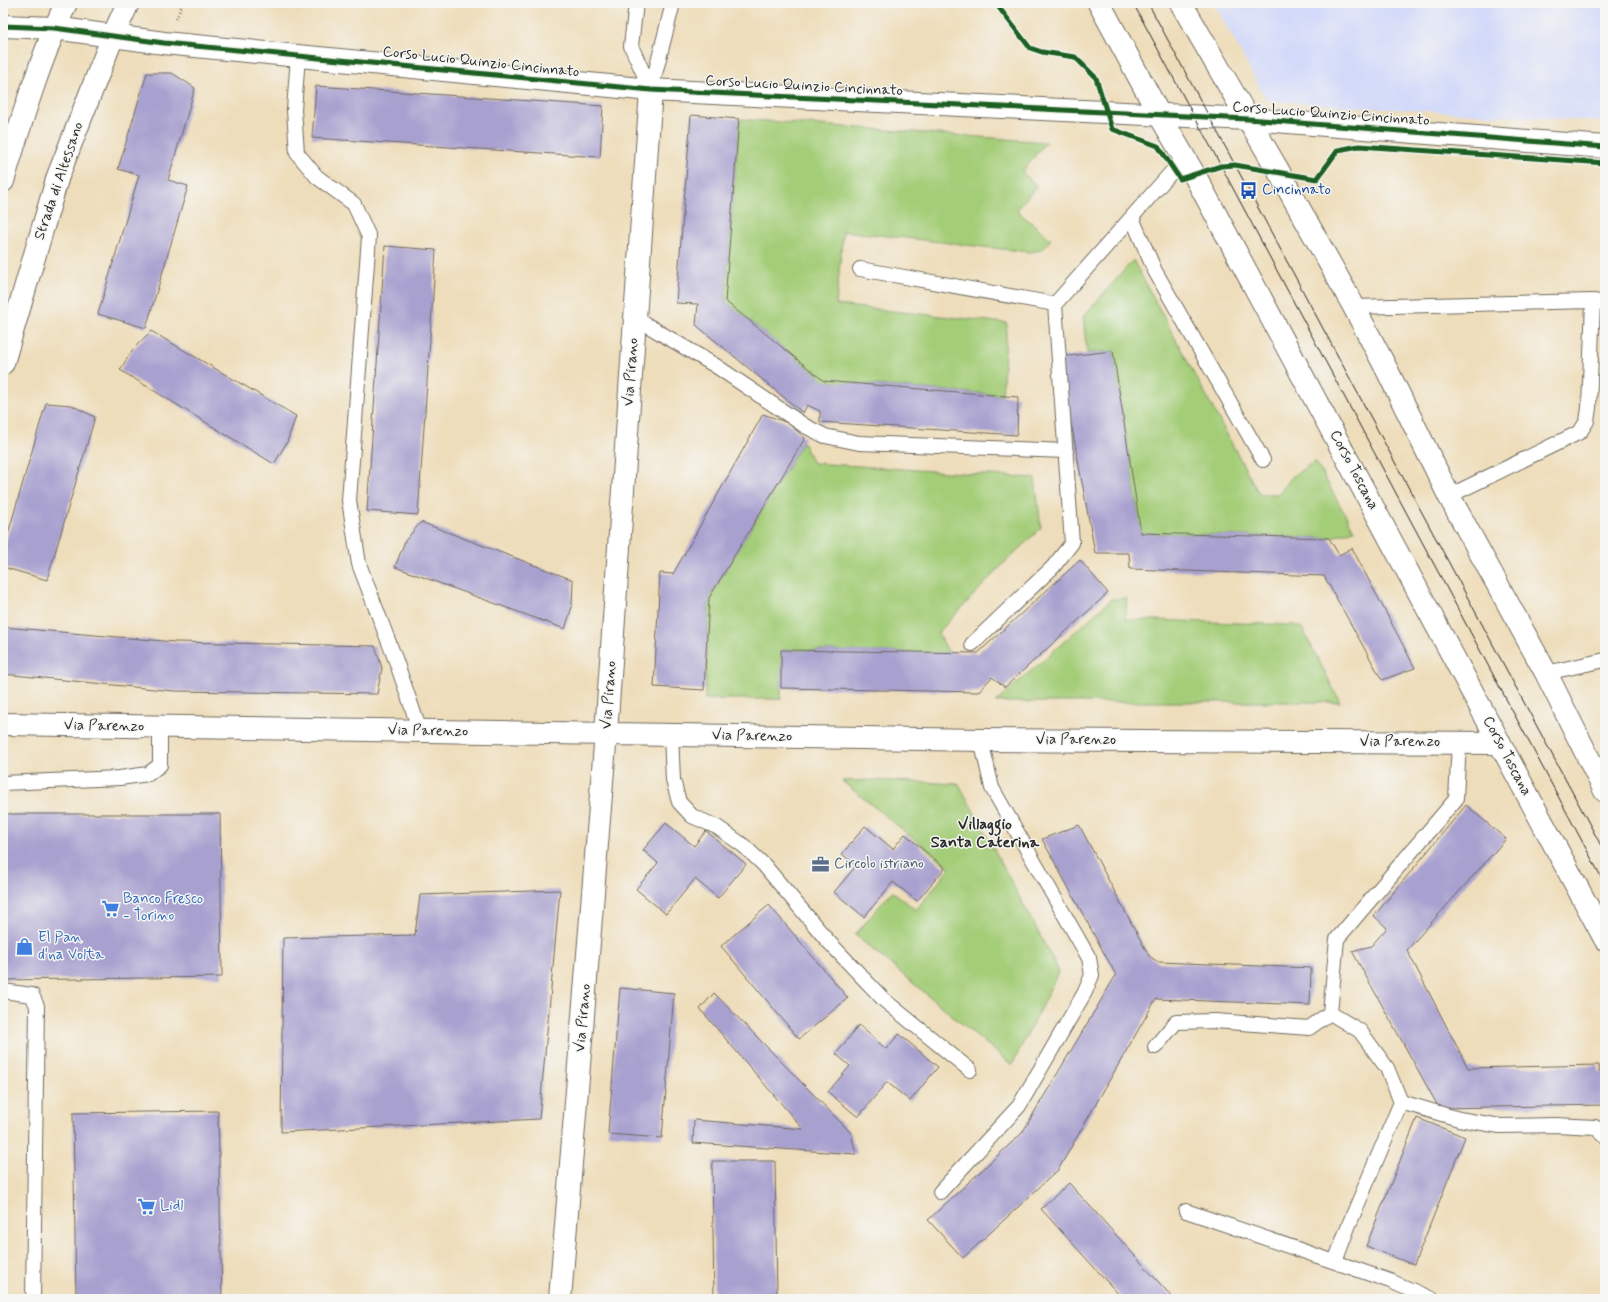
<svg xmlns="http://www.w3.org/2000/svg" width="1608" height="1302" viewBox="0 0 1608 1302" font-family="Mynerve,sans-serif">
  <rect width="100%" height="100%" fill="#f6f6f2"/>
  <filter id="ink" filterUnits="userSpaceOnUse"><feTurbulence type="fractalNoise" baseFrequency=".025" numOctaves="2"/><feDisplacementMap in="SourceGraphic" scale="8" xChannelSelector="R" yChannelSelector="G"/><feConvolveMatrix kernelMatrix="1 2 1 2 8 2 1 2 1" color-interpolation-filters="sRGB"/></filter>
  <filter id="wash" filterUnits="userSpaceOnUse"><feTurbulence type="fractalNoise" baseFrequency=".012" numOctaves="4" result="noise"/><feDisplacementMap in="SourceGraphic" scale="16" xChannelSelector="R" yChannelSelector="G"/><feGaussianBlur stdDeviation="0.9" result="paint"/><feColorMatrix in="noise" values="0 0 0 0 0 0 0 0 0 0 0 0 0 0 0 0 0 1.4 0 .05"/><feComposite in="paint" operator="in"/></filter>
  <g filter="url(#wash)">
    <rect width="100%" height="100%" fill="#eeddba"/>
    <path fill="#d2d9f9" d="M1214,3H1605V122L1267,101Z"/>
    <path fill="#a4cd78" stroke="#687c52" d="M739,119L1046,142L1022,172L1037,186L1016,210L1051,239L1042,250L1029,252L843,231L836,305L1007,323L1002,395L824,381L725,301Z
      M1133,260L1259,494H1278L1293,476L1315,461L1354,530L1329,538L1141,533L1113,351L1087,353L1083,317Z
      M803,442L813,463L1035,478L1041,528L1003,564L938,633L949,653L782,650L781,699H705L709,598Z
      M1127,598L1125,619L1294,625L1302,628L1340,702H996L1112,599Z
      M875,780L959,784L1059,971L1012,1065L855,935L892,891L916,910L950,868L842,781Z"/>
    <g id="blocks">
      <path fill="#a8a0cf" d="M147,73H172L195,88L168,180L188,186L146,328L98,314L139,175L118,169Z
        M316,86L603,106L600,157L312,138Z
        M691,115L739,119L725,301L824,381L1018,397L1017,435L820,422V411L807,405L803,413L696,325L698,304L676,303Z
        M385,246L436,250L418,515L367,511Z
        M151,331L296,416L287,442L274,464L120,370L133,349Z
        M1113,351L1141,533L1329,538L1339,555L1352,548L1415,668L1382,680L1324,576L1130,569L1129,553H1095L1059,357Z
        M46,403L71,405L95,417L47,580L3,567V551Z
        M763,414L788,423L805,438L709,598L704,690L654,687L660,573L673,574Z
        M421,522L573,580L572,607L565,629L395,567L405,541Z
        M1080,560L1108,593L1005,687L992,677L978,692L781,688V650L978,653Z
        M3,627L175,642L375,646L382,668L377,694L174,691L3,674Z
        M1466,805L1506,839L1407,950L1468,1068L1599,1065V1072H1605V1105L1439,1108L1352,951L1371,946L1387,928L1374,916Z
        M3,814H220L222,977L3,980Z
        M666,823L694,846L706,831L746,864L718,898L695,879L666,914L636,889L658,863L643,850Z
        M1079,825L1149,956L1158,962L1311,968L1310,1005L1156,999L1058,1170L963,1258L928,1220L1022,1133L1116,975L1042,839Z
        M865,826L893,849L905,834L945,868L917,901L893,882L864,917L834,892L856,866L842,854Z
        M560,890L539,1119L281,1132L283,938L415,935L420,895Z
        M769,905L848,998L799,1039L721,946Z
        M620,988L674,993L662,1138L608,1134Z
        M714,993L851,1133L856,1154L693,1143L694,1120L803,1129L700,1009Z
        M859,1025L886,1049L899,1034L938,1067L910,1101L887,1082L858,1117L828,1092L850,1066L836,1054Z
        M218,1111L222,1299H76L73,1113Z
        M1417,1118L1465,1137L1414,1265L1366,1246Z
        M712,1161H775L777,1299H714Z
        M1069,1183L1174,1299H1123L1041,1209Z"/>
    </g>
  </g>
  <g filter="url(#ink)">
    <use href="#blocks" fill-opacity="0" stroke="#6f695d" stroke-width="1"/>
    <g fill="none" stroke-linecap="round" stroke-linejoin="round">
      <defs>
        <path id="lane" d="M636,3L631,46L651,90
          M298,56L294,110L297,153L317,177L354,204L369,237L349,500L359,564L396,661L420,731
          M651,90L673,3
          M1132,218L1155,271L1263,460
          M860,269L1055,304L1184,158
          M1354,307L1593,301L1605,303
          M635,318L716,366L805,426L825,436L859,443L1066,451
          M1449,496L1580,432L1587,421L1589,408L1593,301
          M972,644L1053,567L1072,543L1055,304
          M1546,673L1605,660
          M671,734L673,780L679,802L692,816L717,827L744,846L764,865L827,940L884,1000L970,1070
          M3,783L120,778L148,774L160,765V727
          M3,991L32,995L37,1006L33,1299
          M1330,1013L1360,1031L1387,1068L1401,1102L1348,1227L1335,1262L1390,1281L1432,1299
          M1155,1047L1176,1022L1215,1021L1309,1028L1330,1013L1337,939L1456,799L1459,742
          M1401,1102L1459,1119L1500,1126L1556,1125L1595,1127L1605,1136
          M940,1192L1019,1106L1085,992L1092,975L1089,958L992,788L981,740
          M1186,1211L1335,1262"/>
        <path id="street" d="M3,26L54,28L164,43L651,90L1248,119L1605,147
          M3,724L981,740L1500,743
          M560,1299L606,733L651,90"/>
        <path id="secondary" d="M1099,3L1160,116L1194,174L1605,939
          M1181,3L1279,172L1354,307L1386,368L1449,496L1546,673L1605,791
          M3,181C21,121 40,60 66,3
          M3,363L58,176L113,36L128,3"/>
      </defs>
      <use href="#lane" stroke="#6f695d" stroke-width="16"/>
      <use href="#street" stroke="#6f695d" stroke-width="24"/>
      <use href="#secondary" stroke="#6f695d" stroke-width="24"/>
      <path stroke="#6f695d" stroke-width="2.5" stroke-dasharray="1 3" stroke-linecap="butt" d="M176,19L183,3"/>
      <use href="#lane" stroke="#fff" stroke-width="14"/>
      <use href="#street" stroke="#fff" stroke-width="22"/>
      <use href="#secondary" stroke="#fff" stroke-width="22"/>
      <path stroke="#2b2b2b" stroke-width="1" d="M1133,3L1221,166L1605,884
        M1148,3L1605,853"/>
      <defs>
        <path id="cycleway" d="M974,3L997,5L1030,48L1042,52L1075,57L1096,78L1112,129L1158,146L1180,179L1221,166L1235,165L1317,179L1338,150L1359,146L1605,163
          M3,26L54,28L164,43L651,90L1248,119L1605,147"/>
      </defs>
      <use href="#cycleway" stroke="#f6f6f2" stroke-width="8"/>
      <use href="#cycleway" stroke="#1b5e20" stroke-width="5"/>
    </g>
  </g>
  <defs>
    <symbol id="bus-bare" viewBox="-9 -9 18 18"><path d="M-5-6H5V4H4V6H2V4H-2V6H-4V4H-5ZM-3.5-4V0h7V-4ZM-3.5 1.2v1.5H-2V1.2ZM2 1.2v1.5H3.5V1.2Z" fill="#1a4fb4" stroke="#f6f6f2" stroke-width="2.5" paint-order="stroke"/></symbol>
    <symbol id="office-bare" viewBox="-9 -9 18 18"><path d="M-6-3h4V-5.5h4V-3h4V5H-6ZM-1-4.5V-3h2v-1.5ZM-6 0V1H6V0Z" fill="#5c6f8a" stroke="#f6f6f2" stroke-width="2.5" paint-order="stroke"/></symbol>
    <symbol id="supermarket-bare" viewBox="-9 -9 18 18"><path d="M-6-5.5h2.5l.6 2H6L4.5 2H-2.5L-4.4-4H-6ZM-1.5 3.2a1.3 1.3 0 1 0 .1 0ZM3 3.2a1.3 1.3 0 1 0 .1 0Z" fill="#3f7fe0" stroke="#f6f6f2" stroke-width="2.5" paint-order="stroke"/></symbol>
    <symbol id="shop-bare" viewBox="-9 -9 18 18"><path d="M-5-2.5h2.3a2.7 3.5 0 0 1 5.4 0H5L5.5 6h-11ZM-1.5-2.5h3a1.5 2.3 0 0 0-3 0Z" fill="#3f7fe0" stroke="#f6f6f2" stroke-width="2.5" paint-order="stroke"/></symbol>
  </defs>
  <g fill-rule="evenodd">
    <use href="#bus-bare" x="1236" y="178" width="25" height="25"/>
    <use href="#office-bare" x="808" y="852" width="25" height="25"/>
    <use href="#supermarket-bare" x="98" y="896" width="25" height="25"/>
    <use href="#shop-bare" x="12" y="934" width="25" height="25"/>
    <use href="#supermarket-bare" x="134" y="1194" width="25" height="25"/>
  </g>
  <g text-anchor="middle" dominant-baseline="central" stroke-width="3" stroke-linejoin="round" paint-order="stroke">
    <g font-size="15" fill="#2b2b2b" stroke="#f6f6f2">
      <text transform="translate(481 62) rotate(6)">Corso Lucio Quinzio Cincinnato</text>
      <text transform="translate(804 86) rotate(3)">Corso Lucio Quinzio Cincinnato</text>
      <text transform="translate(1331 114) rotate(4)">Corso Lucio Quinzio Cincinnato</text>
      <text transform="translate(59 181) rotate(-71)">Strada di Altessano</text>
      <text transform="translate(631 372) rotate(-86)">Via Pirano</text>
      <text transform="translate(1354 470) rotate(62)">Corso Toscana</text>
      <text transform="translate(609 695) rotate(-86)">Via Pirano</text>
      <text transform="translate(104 726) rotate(1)">Via Parenzo</text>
      <text transform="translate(428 731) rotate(1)">Via Parenzo</text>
      <text transform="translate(752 736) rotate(1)">Via Parenzo</text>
      <text x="1076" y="740">Via Parenzo</text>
      <text x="1400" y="742">Via Parenzo</text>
      <text transform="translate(1507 756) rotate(62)">Corso Toscana</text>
      <text transform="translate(583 1018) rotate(-85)">Via Pirano</text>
    </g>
    <g font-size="15" fill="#164399" stroke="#f6f6f2" text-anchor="start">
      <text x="1262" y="190">Cincinnato</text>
    </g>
    <g font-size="15" fill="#4e5e75" stroke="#f6f6f2" text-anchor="start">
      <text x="834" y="864">Circolo istriano</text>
    </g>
    <g font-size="15" fill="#366cbe" stroke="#f6f6f2" text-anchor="start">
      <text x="123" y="899">Banco Fresco<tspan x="123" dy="17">- Torino</tspan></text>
      <text x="38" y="938">El Pan<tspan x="38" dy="17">d'na Volta</tspan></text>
      <text x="160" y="1206">Lidl</text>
    </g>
    <g font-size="16" font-weight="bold" fill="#2b2b2b" stroke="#f6f6f2">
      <text x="985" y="824">Villaggio<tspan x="985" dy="18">Santa Caterina</tspan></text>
    </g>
  </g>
  <rect width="1608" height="1302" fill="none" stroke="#f6f6f2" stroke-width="16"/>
</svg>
